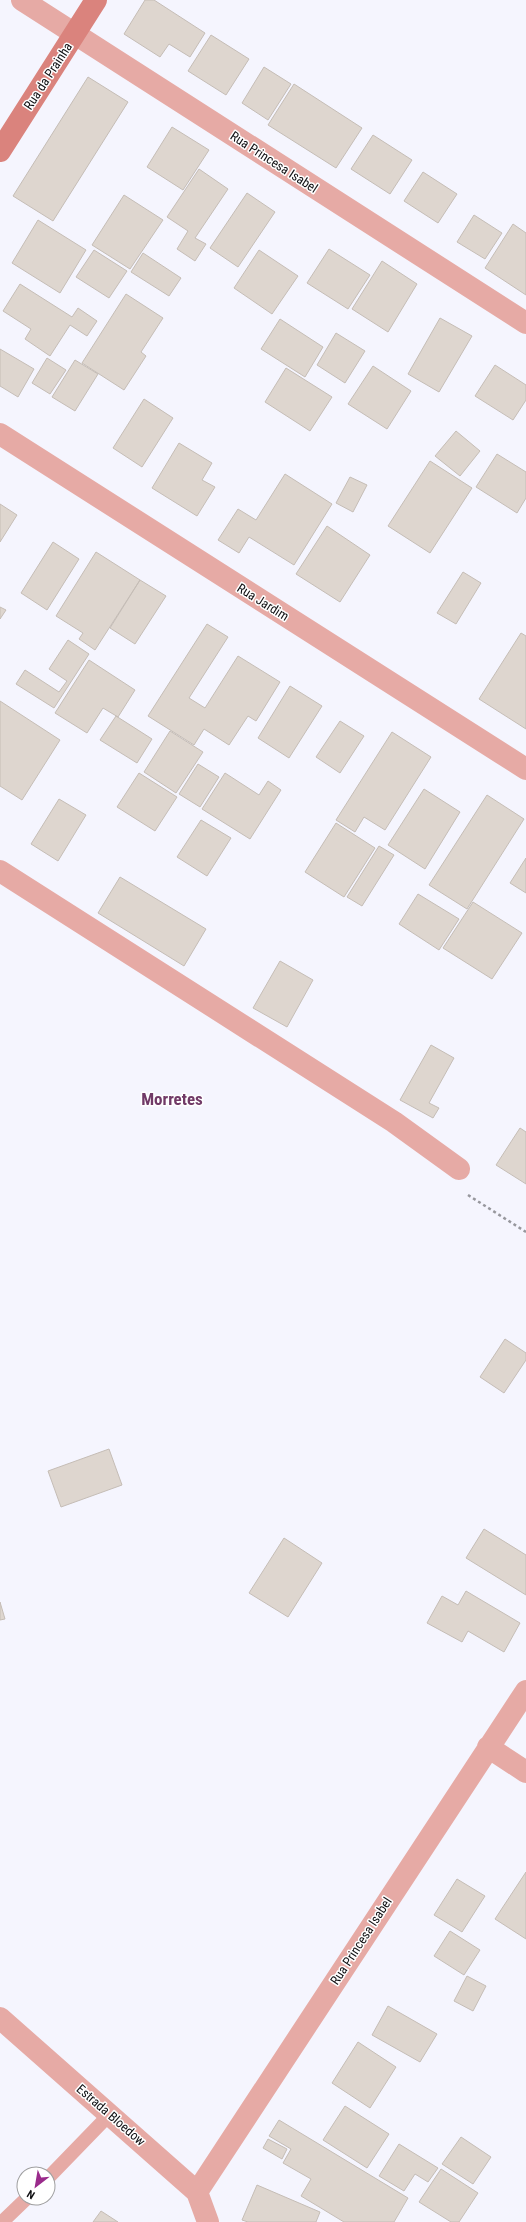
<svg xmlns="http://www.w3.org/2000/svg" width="526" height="2222" viewBox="0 0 526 2222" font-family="'Roboto Condensed',sans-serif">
  <rect width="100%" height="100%" fill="#f5f5fe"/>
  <path fill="#ded6cf" stroke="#c5bdb6" d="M145,0H154L205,33L190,57L169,44L160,57L124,34Z
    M211,35L249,59L226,95L188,71Z
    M264,67L291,84L268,120L242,103Z
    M88,77L128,102L53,221L13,196Z
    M294,84L362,128L336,168L268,125Z
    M172,127L209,150L183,190L147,167Z
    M373,135L412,160L390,194L351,169Z
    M199,169L228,189L195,238L206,244L195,261L177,249L188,231L167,217Z
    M423,172L457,194L438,223L404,201Z
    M247,193L275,212L238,267L210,248Z
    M124,195L163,220L130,269L92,245Z
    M474,215L502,233L485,259L457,242Z
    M38,220L86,250L60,293L12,263Z
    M513,224L526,233V295L485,268Z
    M329,249L370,275L348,309L307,283Z
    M94,250L127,271L109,298L76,277Z
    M259,250L298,276L272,314L234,288Z
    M143,253L181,278L169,296L131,272Z
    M382,261L417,284L388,332L352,309Z
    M20,284L72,317L78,308L97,321L87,336L70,325L50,356L25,339L31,329L3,311Z
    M126,294L163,318L141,352L146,356L124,390L82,363Z
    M440,318L472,336L439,392L408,374Z
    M280,319L323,347L305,377L261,349Z
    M336,333L365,351L345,383L317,365Z
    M0,349L34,369L18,397L0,386Z
    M47,358L66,370L50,394L32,383Z
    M75,360L98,374L75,411L52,397Z
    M495,365L526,385V400L513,420L475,396Z
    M373,366L411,391L387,429L348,404Z
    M286,368L332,397L310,431L265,402Z
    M144,399L173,418L142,467L113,448Z
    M456,431L480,451L460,476L435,456Z
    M179,443L212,463L202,480L215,487L197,516L152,488Z
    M497,454L526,472V498L517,513L476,487Z
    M430,461L472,488L430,553L388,526Z
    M285,474L332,504L294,565L249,537L239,553L218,540L238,509L256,520Z
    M350,477L367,485L353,512L336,503Z
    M0,504L17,515L0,542Z
    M327,526L370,555L340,602L296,574Z
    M53,542L79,559L47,610L21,593Z
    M96,552L140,580L95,650L79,639L83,633L56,616Z
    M463,572L481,583L456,624L437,613Z
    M140,580L166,596L135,644L110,628Z
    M0,607L6,610L0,619Z
    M207,624L228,637L189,698L205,708L238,656L280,682L256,721L248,716L229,745L204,729L194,745L148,716Z
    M521,633L526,636V729L479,699Z
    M68,640L89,654L54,708L16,684L25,670L59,692L67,681L49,669Z
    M89,660L135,690L118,717L103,708L87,733L55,713Z
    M290,686L322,706L289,758L258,738Z
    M0,701L60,740L22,800L0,786Z
    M116,716L152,739L137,763L100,740Z
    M340,721L364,736L340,773L316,757Z
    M170,731L203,752L176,793L144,772Z
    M392,732L431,757L385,830L364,817L355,832L336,820Z
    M198,764L219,777L200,807L179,794Z
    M139,773L177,797L155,831L117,807Z
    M225,773L259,795L268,781L281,790L250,839L202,809Z
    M424,789L460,812L425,869L388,845Z
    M487,795L524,819L467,909L429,885Z
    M59,799L86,815L58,861L31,844Z
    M201,820L231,838L207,876L177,857Z
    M336,823L375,848L344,897L305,872Z
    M379,846L394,855L362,906L347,897Z
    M526,858V893L510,883Z
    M120,877L206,929L184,966L98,913Z
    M418,894L459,919L439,950L399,924Z
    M473,902L522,933L492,979L443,948Z
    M280,961L313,980L287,1027L253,1008Z
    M431,1045L454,1058L429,1103L439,1108L433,1118L400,1100Z
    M520,1128L526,1132V1184L496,1165Z
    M505,1339L526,1353V1360L504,1393L480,1377Z
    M109,1449L122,1485L61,1507L48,1471Z
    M484,1529L526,1555V1595L466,1558Z
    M284,1538L322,1563L288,1617L249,1593Z
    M466,1591L520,1623L504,1652L468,1631L462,1642L427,1623L442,1596L458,1605Z
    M0,1602L5,1619L0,1620Z
    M526,1872V1939L495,1919Z
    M457,1879L485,1896L462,1932L434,1915Z
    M450,1931L480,1950L464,1975L434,1956Z
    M467,1976L486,1986L473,2011L454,2001Z
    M388,2006L437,2034L420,2062L372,2035Z
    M358,2042L396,2067L370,2108L332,2083Z
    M345,2106L389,2134L367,2168L323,2140Z
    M279,2120L408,2198L394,2222H344L301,2196L311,2179L283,2163L291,2149L269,2136Z
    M461,2137L491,2157L473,2184L442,2164Z
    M268,2139L287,2149L282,2159L263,2148Z
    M399,2144L438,2168L428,2182L415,2174L404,2191L379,2176Z
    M441,2169L478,2193L459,2222H451L419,2202Z
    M257,2185L320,2212L316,2222H248L242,2220Z
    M101,2211L118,2222H93Z"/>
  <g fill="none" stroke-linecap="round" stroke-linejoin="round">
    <path stroke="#97979d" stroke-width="2.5" stroke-dasharray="3 3" stroke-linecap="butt" d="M468,1195L526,1232"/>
    <path stroke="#e6aaa5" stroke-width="14" d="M48,2178L110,2114
      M2,2222L27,2198"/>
    <path stroke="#e6aaa5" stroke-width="22" d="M22,0L526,323
      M0,434L526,769
      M0,871L394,1122L459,1169
      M488,1747L526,1772
      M0,2018L197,2192L208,2222
      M197,2192L526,1691"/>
    <path stroke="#da837d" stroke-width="22" d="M0,151L96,0"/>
  </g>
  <g text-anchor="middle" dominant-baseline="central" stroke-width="3" stroke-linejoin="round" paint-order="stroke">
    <g font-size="13" fill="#0f0f12" stroke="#fff">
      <text transform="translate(48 76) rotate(-57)">Rua da Prainha</text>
      <text transform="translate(274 162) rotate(33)">Rua Princesa Isabel</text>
      <text transform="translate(263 602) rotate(32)">Rua Jardim</text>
      <text transform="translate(361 1941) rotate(-57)">Rua Princesa Isabel</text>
      <text transform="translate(111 2115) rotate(41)">Estrada Bloedow</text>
    </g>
    <g font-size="17" font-weight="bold" fill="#713a67" stroke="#fff">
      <text x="172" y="1099">Morretes</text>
    </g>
  </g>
  <g transform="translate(36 2186) rotate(211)"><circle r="19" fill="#ffffff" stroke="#9f9fa0"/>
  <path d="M0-3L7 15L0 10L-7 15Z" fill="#9a2b8b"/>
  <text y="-6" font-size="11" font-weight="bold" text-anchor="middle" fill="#0f0f12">N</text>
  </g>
</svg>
